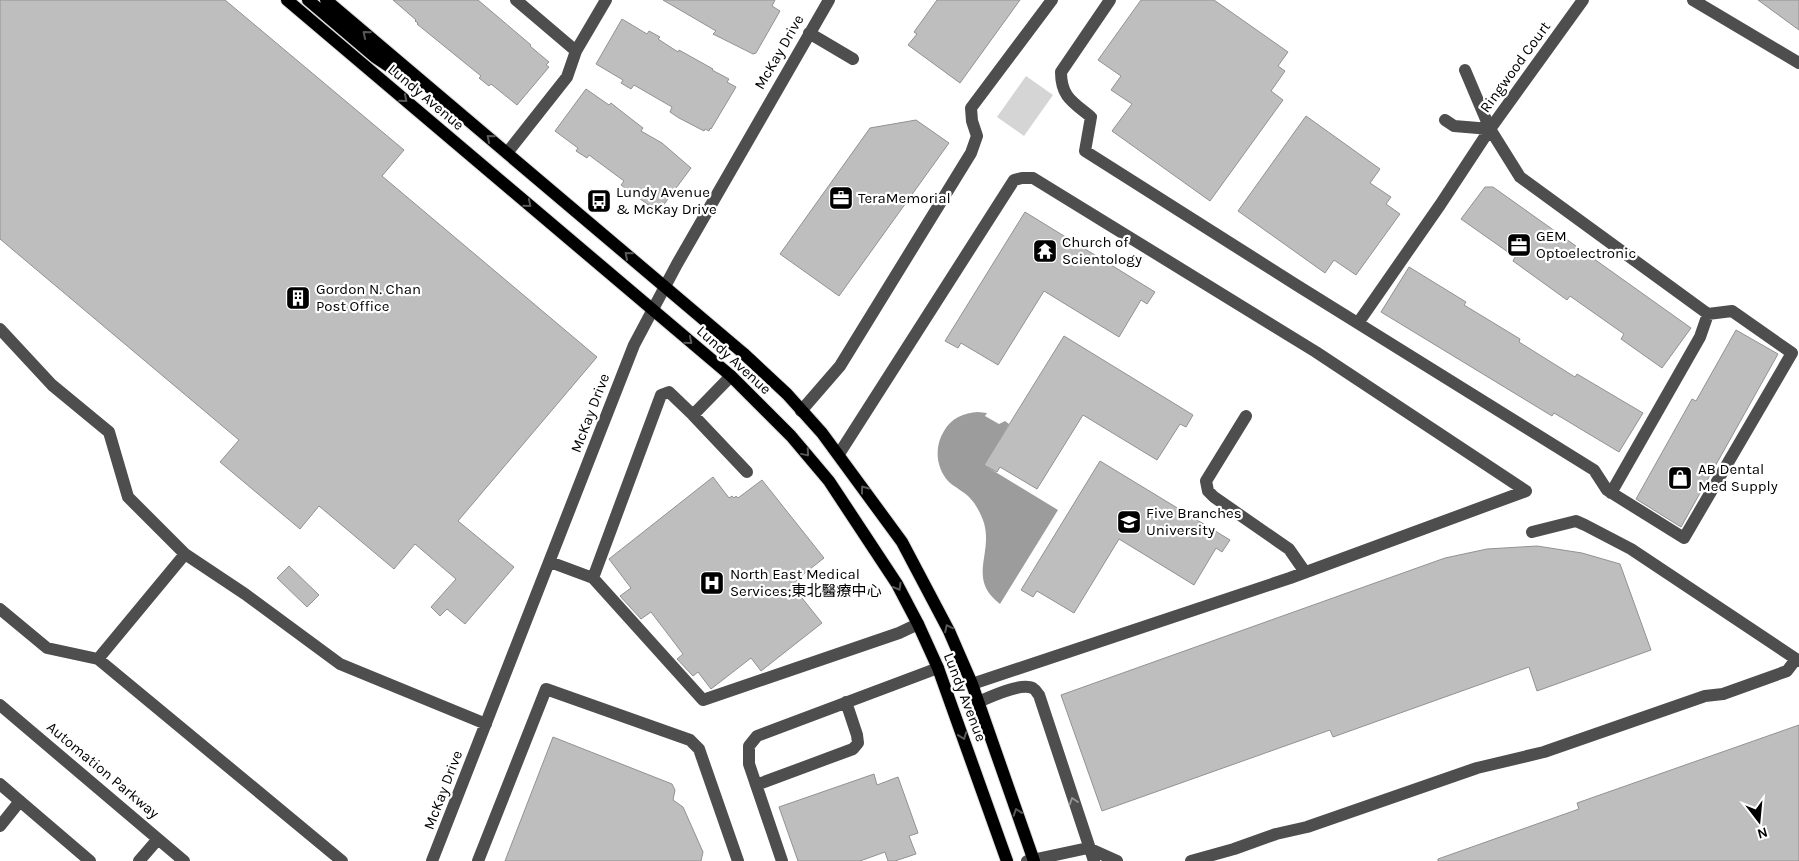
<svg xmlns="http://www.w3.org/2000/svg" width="1799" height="861" viewBox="0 0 1799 861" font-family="Karla,'Noto Sans SC',sans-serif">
  <rect width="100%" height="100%" fill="#fff"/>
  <path fill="#d5d5d5" d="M1026,76L1053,95L1024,136L997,117Z"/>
  <path fill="#9c9c9c" d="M978,412L987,413L985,416L999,424L1005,421L1009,424L984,465L1058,510L1000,604C967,579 993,555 984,523C981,514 976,504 969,497C963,491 954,487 948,481C936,467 934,447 944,431C951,418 964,413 978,412Z"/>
  <path fill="#bebebe" stroke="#929292" d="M0,0H225L404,150L382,176L597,357L458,521L514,567L465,624L447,609L440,616L431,607L456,579L415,544L394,569L319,506L300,529L220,462L239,440L0,239Z
    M393,0H478L531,45L530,46L549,62L546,65L549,67L517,105L491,84L489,86L479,78L481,76L417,24L418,23L415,21L416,20Z
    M663,0H775L772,6L780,11L756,53L753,54L713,34L716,31Z
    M937,0H1020L960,83L908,45L917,34L914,32Z
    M1141,0H1214L1288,52L1278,66L1285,71L1271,91L1283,100L1210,201L1112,131L1132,104L1111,90L1121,76L1098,60Z
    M1758,0H1799V30Z
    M622,19L647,34L649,31L660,37L658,39L678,52L679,50L713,69L712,70L729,79L727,82L736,87L711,129L710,128L709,131L705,129L704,131L679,118L670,112L672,107L634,85L631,89L621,83L623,80L596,64Z
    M586,89L609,105L611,103L621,111L643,128L641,131L662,143L691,168L662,207L660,206L659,208L656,206L654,209L621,185L624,181L589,155L587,158L576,151L578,148L555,131Z
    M1306,116L1380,169L1370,183L1391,197L1386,204L1400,214L1356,275L1334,260L1325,273L1238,211Z
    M916,120L949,143L839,296L780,254L870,128Z
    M1485,187H1493L1691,328L1662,368L1621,339L1624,334L1570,296L1567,300L1513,261L1515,257L1461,219Z
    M1025,212L1155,292L1147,304L1141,300L1119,337L1044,291L998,365L961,343L958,348L945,341Z
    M1409,267L1466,302L1464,305L1520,339L1519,342L1575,377L1577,374L1643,413L1619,452L1554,413L1552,416L1381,312Z
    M1736,330L1778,354L1681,527L1636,499L1692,399L1696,401Z
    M1064,336L1193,415L1186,427L1180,424L1157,460L1083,415L1037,489L1000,467L997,472L984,465Z
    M1100,461L1230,540L1222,552L1216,548L1194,585L1119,539L1074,613L1037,591L1033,597L1021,590Z
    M713,477L729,498L732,496L734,498L736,496L738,498L762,480L824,558L796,580L798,582L795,584L797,586L794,588L822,623L761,671L751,658L711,689L698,672L693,676L677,659L683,654L651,612L641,619L620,596L631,588L609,559Z
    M1537,546L1582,553L1620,564L1651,650L1537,691L1529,667L1333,737L1330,730L1102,811L1061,695L1445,558L1487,549Z
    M289,566L319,595L307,607L277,578Z
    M1799,725V861H1438V859L1579,809L1577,803Z
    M553,737L672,784L675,790L673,800L683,807L703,852L701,861H505Z
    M874,774L877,785L898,777L918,833L909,836L916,854L895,861H888L885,852L860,861H798L779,807Z"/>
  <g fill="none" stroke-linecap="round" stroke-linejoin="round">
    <defs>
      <path id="major" d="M287,0L731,376L791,436L829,481L897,584L918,624L938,668L1007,861
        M308,0L375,57L390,67L408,70
        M326,0L743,353L787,394L822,433L902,542L949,631L972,684L1034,861"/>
    </defs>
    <use href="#major" stroke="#dbdbdb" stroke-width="14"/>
    <path stroke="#4e4e4e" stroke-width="12" d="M516,0L576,51
      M1110,0L1061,72C1061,97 1073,102 1091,117L1085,151L1298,286L1594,470L1607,490L1684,538L1792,353L1732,311L1708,314L1520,177L1490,129L1465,70
      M1693,0L1799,63
      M809,33L853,59
      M1445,120L1454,126L1490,129
      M507,153L567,77L576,51L606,0
      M1358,323L1440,205L1490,129L1583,0
      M0,329L52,385L109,432L128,497L185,554L245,594L340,664L486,724
      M801,411L840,366L971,153L977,136L972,121L971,108L1052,0
      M693,415L747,472
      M1246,416L1206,481L1208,491L1214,497L1289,549L1305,572
      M839,454L1014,180L1022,178H1033L1316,352L1526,491
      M1611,493L1700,337L1708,314
      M1532,532L1576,521L1585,525L1631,549L1796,659
      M550,562L593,578L661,395L669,392L693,415L731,376
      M593,578L703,700L899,633L918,624
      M0,609L47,648L98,659L342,861
      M98,659L185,554
      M972,684L1290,578L1526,491
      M978,702C990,697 1023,681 1034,689C1036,690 1037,693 1039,695L1094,861
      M0,705L184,861
      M0,784L90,861
      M756,785L853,749L858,743L857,735L846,702
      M0,826L20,801
      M139,861L158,839
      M432,861L634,345L677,264L829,0
      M478,861L546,689L690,740L699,749L738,861
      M782,861L749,764V746L757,736L938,668
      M1027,861L1088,848L1117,861
      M1191,861L1234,849L1276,834L1307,827L1477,768L1544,752L1705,696L1723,694L1787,671L1796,659L1799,661"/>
    <use href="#major" stroke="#000" stroke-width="12"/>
  </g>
  <defs><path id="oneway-chevron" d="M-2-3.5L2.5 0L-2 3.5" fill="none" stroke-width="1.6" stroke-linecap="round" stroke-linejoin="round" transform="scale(1.25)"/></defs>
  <g stroke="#595959">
    <use href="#oneway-chevron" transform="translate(366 34) rotate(-140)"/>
    <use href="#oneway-chevron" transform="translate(404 99) rotate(40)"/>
    <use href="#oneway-chevron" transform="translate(490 138) rotate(-140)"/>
    <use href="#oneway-chevron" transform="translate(528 204) rotate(40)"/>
    <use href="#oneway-chevron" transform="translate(628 255) rotate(-139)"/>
    <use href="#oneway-chevron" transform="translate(689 341) rotate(40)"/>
    <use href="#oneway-chevron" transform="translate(806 453) rotate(50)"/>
    <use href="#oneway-chevron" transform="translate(864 489) rotate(-126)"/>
    <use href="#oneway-chevron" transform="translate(898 587) rotate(60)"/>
    <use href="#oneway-chevron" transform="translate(948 628) rotate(-116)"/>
    <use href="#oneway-chevron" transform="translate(963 736) rotate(70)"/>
    <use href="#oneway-chevron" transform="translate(1017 812) rotate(-109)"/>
  </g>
  <use stroke="#959595" href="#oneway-chevron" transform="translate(1073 801) rotate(-108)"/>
  <defs>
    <symbol id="office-square" viewBox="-11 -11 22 22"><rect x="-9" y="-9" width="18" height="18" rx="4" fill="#000" stroke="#fff"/><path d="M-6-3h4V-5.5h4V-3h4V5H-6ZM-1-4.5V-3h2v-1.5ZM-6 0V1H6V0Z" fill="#fff"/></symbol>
    <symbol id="bus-square" viewBox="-11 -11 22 22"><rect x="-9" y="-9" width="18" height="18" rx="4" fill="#000" stroke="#fff"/><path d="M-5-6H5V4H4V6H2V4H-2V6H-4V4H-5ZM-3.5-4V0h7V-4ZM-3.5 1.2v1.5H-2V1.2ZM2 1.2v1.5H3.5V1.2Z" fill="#fff"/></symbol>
    <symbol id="temple-square" viewBox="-11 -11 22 22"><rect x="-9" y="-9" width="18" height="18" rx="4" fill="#000" stroke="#fff"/><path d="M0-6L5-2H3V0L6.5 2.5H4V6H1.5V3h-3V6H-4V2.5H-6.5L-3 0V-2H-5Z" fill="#fff"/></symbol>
    <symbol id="building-square" viewBox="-11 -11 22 22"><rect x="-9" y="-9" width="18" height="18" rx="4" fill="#000" stroke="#fff"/><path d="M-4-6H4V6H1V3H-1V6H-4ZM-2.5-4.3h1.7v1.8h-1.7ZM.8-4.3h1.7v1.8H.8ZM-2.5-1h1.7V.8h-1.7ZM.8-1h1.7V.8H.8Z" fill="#fff"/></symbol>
    <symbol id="shop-square" viewBox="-11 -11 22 22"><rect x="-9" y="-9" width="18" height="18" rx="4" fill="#000" stroke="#fff"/><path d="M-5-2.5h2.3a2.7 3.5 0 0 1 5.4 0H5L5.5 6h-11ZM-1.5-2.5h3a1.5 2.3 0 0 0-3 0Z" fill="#fff"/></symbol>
    <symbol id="university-square" viewBox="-11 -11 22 22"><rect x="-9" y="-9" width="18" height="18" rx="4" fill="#000" stroke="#fff"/><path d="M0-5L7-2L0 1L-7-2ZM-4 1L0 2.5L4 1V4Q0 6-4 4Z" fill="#fff"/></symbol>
    <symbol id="hospital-square" viewBox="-11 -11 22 22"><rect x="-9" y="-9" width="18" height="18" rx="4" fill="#000" stroke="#fff"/><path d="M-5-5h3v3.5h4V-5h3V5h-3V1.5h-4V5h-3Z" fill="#fff"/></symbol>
  </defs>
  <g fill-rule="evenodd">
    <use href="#office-square" x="827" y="184" width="28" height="28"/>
    <use href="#bus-square" x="585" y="187" width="28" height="28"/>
    <use href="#office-square" x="1505" y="231" width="28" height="28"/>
    <use href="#temple-square" x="1031" y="237" width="28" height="28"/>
    <use href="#building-square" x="284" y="284" width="28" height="28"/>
    <use href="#shop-square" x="1666" y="464" width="28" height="28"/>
    <use href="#university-square" x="1115" y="508" width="28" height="28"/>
    <use href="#hospital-square" x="698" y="569" width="28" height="28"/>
  </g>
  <g text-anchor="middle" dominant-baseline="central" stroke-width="4.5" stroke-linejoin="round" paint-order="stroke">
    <g font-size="15" fill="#000" stroke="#fff">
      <text transform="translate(779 52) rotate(-60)">McKay Drive</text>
      <text transform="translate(1515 67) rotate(-54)">Ringwood Court</text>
      <text transform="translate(426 97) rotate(40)">Lundy Avenue</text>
      <text transform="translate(734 360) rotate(42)">Lundy Avenue</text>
      <text transform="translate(590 413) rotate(-69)">McKay Drive</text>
      <text transform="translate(965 697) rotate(69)">Lundy Avenue</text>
      <text transform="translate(103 770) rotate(40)">Automation Parkway</text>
      <text transform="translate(443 790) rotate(-69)">McKay Drive</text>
    </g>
    <g font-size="15" fill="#000" stroke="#fff" text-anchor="start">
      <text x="616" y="192">Lundy Avenue<tspan x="616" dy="17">&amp; McKay Drive</tspan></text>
      <text x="858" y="198">TeraMemorial</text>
      <text x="1536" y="236">GEM<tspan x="1536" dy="17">Optoelectronic</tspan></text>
      <text x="1062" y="242">Church of<tspan x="1062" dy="17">Scientology</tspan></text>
      <text x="316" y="289">Gordon N. Chan<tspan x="316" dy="17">Post Office</tspan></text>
      <text x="1698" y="469">AB Dental<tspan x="1698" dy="17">Med Supply</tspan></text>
      <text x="1146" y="513">Five Branches<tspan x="1146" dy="17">University</tspan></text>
      <text x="730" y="574">North East Medical<tspan x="730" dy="17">Services;東北醫療中心</tspan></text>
    </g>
  </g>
  <g transform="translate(1759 821) rotate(164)" stroke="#ffffff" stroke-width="4" paint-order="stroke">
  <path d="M0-4L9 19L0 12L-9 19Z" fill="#000000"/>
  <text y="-8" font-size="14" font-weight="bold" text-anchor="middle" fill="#000000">N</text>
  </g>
</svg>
